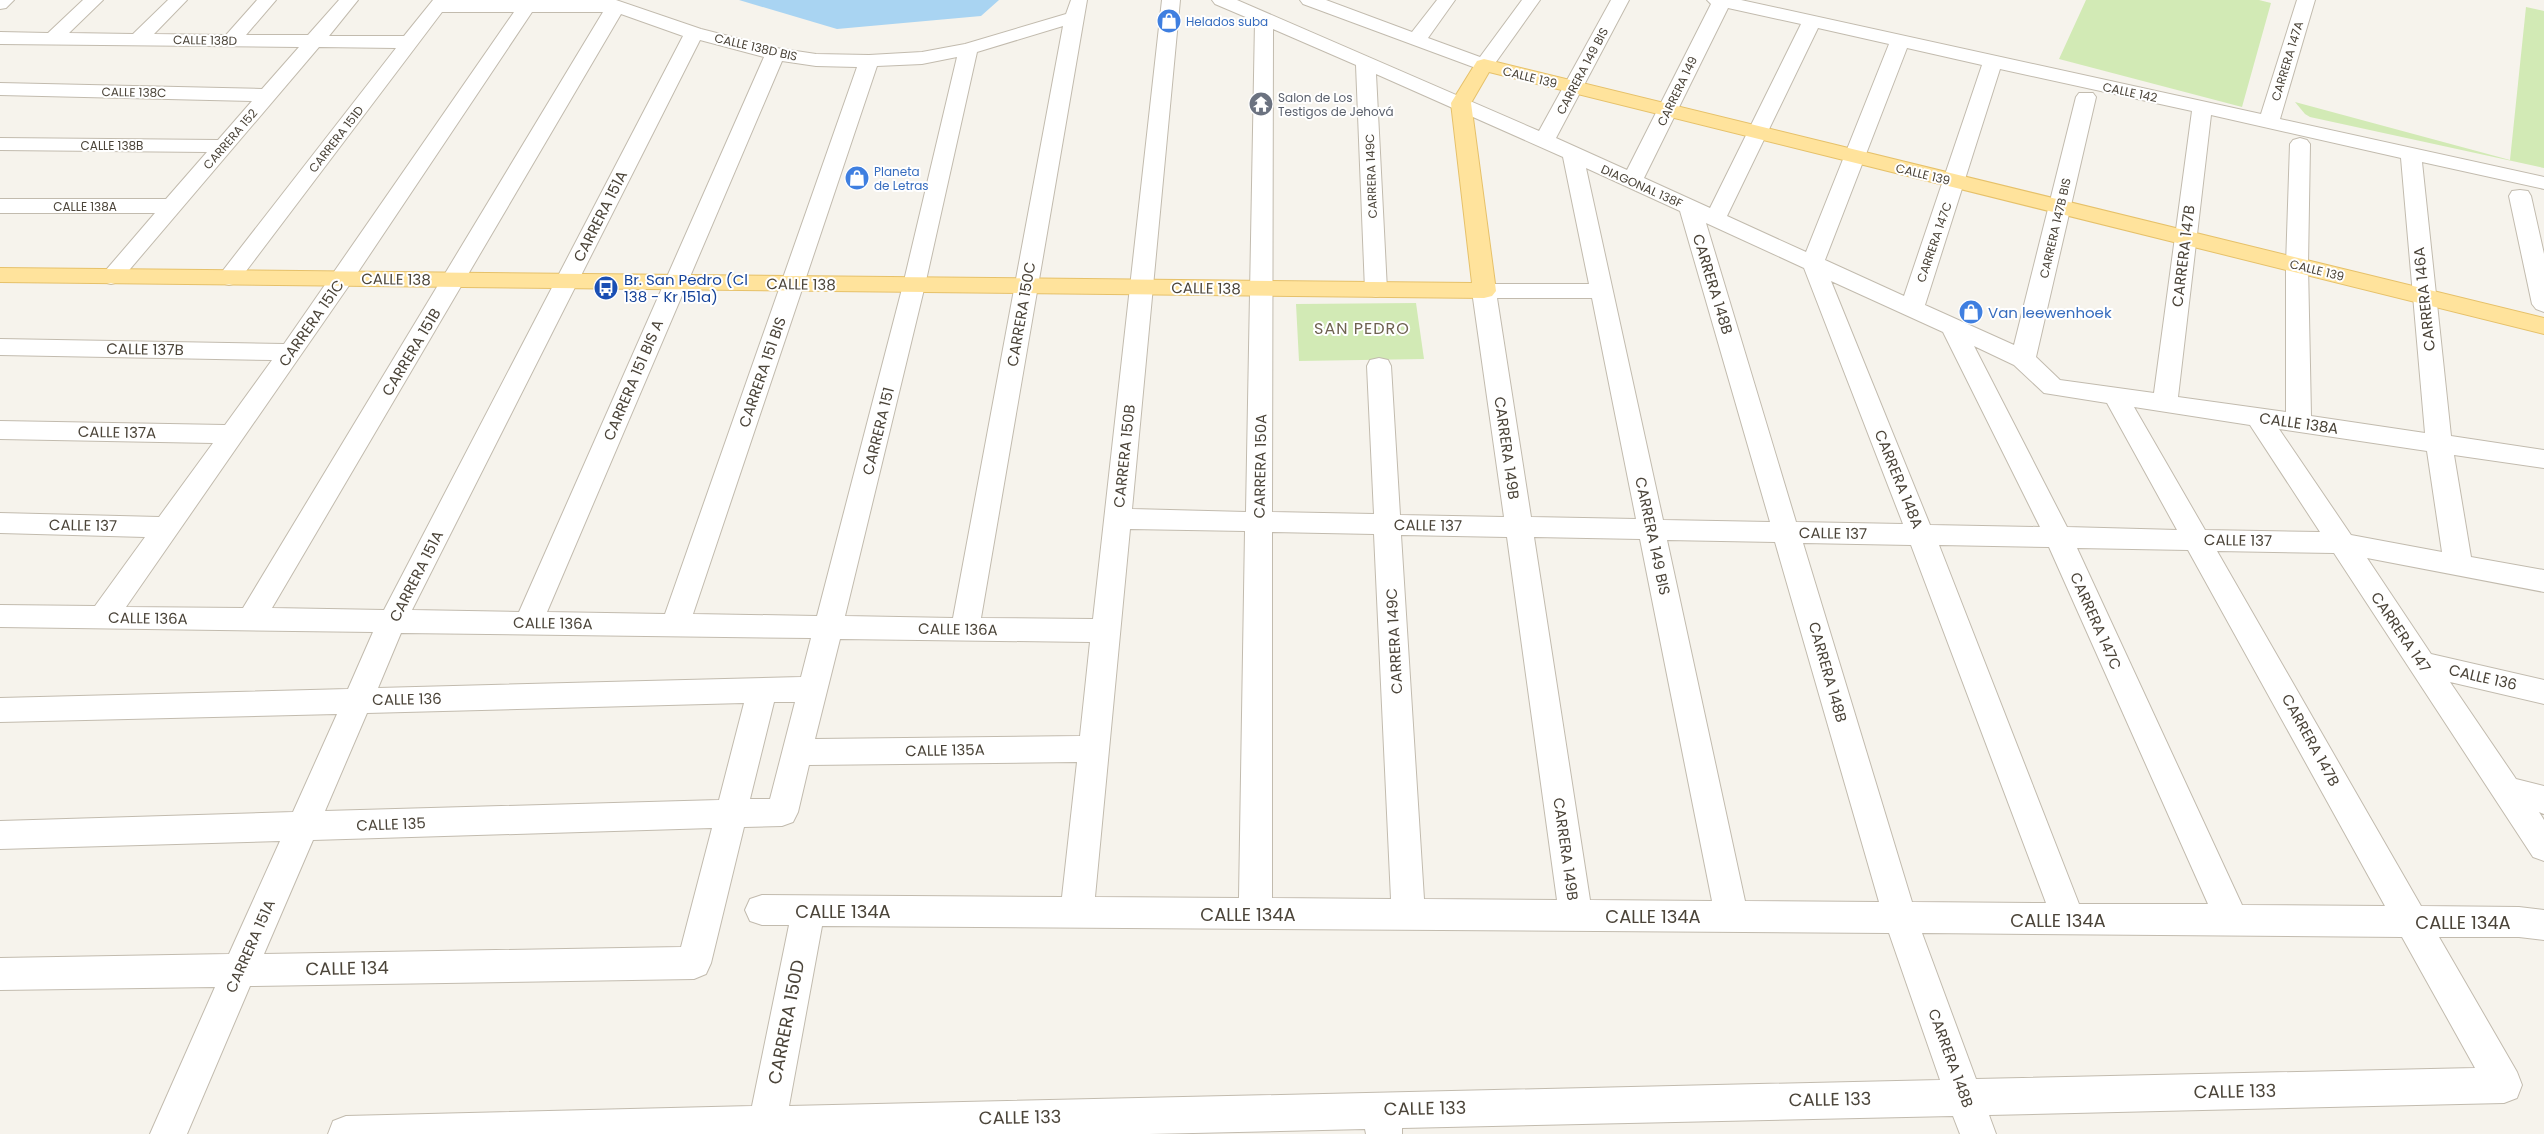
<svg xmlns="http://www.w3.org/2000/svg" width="2544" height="1134" viewBox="0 0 2544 1134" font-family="Poppins,sans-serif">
  <rect width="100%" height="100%" fill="#f6f3ec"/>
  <path fill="#d2eab5" d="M2086,0H2259L2271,3L2242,107L2059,59Z
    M2526,7L2544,11V168L2310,117L2305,114L2295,102L2510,160Z
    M1416,303L1424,359L1299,361L1296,304Z"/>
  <path fill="#a9d4f2" d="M739,0H999L981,16L837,29Z"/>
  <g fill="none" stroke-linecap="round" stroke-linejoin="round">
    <defs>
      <path id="minor" d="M0,0H14L6,8L0,9Z
        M83,0H103L69,33L133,34L168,0H187L154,34L226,35L257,0H276L246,35H308L339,0H358L329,36H404L433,0H616L701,29L776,48L816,54L869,55L922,52L965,44L1066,14L1071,0H1087L981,618L1093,619L1162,0H1180L1132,509L1246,512L1255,21L1215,4L1212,0H1237L1539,131L1611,0H1629L1556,138L1627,170L1711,4L1707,0H1741L2261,114L2297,0H2315L2280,119L2544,177V189L2422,162L2451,436L2544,450V468L2454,455L2471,557L2544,570V592L2367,558L2431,654L2544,680V704L2450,682L2516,779L2544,786V814L2539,812L2544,820V861L2533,857L2334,553L2217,551L2421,906L2519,907L2544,910V940L2519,937H2439L2517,1072L2522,1085L2517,1098L2504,1103L1989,1115L1996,1134H1960L1953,1116L1402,1128V1134H1366L1365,1129L1149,1134H328L333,1121L346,1116L752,1106L789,925H762L750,921L745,910L750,899L762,895L1062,897L1077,762L809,765L798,812L793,822L782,826L744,827L711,963L706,974L694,979L250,986L187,1134H150L215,987L0,990V958L229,954L280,841L0,849V821L293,812L337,714L0,722V698L348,689L373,632L0,627V605L95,606L145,537L0,533V513L159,517L213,443L0,439V421L225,425L272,360L0,355V339L284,344L514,12H442L237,283L229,285L221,283L218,278L221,273L396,48L319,47L119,282L111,284L103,282L100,277L155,213H0V199H166L207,152L0,150V138L218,140L252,101L0,95V83L262,89L299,47L0,44V32L48,33ZM1728,8L1801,24L1710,208L1644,178ZM532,12H603L243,608L126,607L350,284ZM621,14L683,36L384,610L272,608ZM1063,26L953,618L845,616L925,285L977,52ZM1818,28L1889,44L1806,252L1727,216ZM1273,29L1356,65L1365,290L1368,295L1376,297L1384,295L1387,290L1376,74L1563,157L1589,284H1484L1476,286L1472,291L1504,517L1400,515L1391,366L1388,360L1379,358L1370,360L1367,366L1374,514L1272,512ZM700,40L764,57L519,612L412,610ZM1907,48L1982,65L1904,296L1825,260ZM957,57L903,285L817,616L693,614L877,66L922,64ZM782,61L816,66L857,67L665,614L547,612ZM2000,69L2192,111L2154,393L2060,380L2036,357L2096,97L2093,93H2079L2076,97L2014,345L1925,305ZM2211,115L2401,158L2425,433L2311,416L2308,265L2310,144L2307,140L2300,138L2293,140L2290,144L2286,265V412L2178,397ZM1586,168L1680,211L1770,522L1663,520ZM1706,223L1804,268L1903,524L1796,522ZM1831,281L1943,332L2040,527L1930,525ZM1497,298H1592L1636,519L1531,517ZM1974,346L2014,365L2044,393L2107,403L2177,530L2067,527ZM2134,407L2250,425L2320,532L2205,530ZM2279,429L2427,451L2442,552L2351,535ZM1130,529L1245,531L1239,898L1095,897ZM1272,532L1374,534L1391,899L1272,898ZM1401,535L1507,537L1557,900L1424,899ZM1534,537L1640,539L1712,901L1590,900ZM1667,540L1775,542L1879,902L1745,901ZM1803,543L1911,545L2046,903L1912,902ZM1939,545L2049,547L2208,904H2079ZM2077,548L2188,550L2385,906L2242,905ZM401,633L811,638L801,677L378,688ZM840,639L1090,642L1080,736L815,739ZM774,702H795L770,799H750ZM744,703L719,800L325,811L367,713ZM712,828L681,947L264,954L313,840ZM822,926L1889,933L1940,1080L789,1106ZM1922,933L2402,937L2475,1068L1976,1079Z
        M1300,0H1326L1412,32L1437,0H1455L1428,38L1480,57L1522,0H1540L1491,69L1484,71L1303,4Z
        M2520,190L2528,191L2531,196L2544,254V312L2536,309L2532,304L2509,196L2512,191Z"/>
      <path id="major" d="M1484,59L2544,318V334L1489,72L1471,103L1496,291L1492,296L1484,298L0,282V268L1472,283L1451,103L1477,61Z"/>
    </defs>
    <use href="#minor" stroke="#c2bbae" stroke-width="2"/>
    <use href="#major" stroke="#e6c16a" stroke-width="2"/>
    <use href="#minor" fill="#fff" fill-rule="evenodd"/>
    <use href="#major" fill="#ffe39c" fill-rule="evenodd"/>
  </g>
  <defs>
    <symbol id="shop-disc" viewBox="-11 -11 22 22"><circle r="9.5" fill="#3f7fe0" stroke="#fff"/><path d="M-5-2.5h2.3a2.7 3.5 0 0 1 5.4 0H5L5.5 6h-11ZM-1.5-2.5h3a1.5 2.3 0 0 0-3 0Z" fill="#fff"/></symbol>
    <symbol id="temple-disc" viewBox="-11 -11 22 22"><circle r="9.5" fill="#6b7280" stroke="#fff"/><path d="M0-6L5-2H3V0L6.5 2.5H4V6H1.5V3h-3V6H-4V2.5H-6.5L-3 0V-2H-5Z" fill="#fff"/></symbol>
    <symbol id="bus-disc" viewBox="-11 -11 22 22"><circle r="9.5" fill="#1a4fb4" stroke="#fff"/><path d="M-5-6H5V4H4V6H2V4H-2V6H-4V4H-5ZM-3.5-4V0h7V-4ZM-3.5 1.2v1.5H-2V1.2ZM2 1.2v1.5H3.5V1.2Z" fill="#fff"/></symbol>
  </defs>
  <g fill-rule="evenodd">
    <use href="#shop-disc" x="1155" y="7" width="28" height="28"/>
    <use href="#temple-disc" x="1247" y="90" width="28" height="28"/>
    <use href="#shop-disc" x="843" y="164" width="28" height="28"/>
    <use href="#bus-disc" x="592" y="274" width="28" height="28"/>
    <use href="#shop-disc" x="1957" y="298" width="28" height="28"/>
  </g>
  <g text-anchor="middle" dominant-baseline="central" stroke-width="4" stroke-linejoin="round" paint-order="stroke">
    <g font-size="12" fill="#366cbe" stroke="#fff" text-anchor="start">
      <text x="1186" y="21">Helados suba</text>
      <text x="874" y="171">Planeta<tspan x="874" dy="14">de Letras</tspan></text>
    </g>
    <g font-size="12" fill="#4b4439" stroke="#fff">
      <text transform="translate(205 40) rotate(1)">CALLE 138D</text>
      <text transform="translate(756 47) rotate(13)">CALLE 138D BIS</text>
      <text transform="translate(2287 61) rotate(-73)">CARRERA 147A</text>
      <text transform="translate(1582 71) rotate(-62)">CARRERA 149 BIS</text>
      <text transform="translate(1530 77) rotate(14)">CALLE 139</text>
      <text transform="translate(1677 91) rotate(-64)">CARRERA 149</text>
      <text transform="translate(134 92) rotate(1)">CALLE 138C</text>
      <text transform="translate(2130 92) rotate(12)">CALLE 142</text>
      <text transform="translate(230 139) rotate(-49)">CARRERA 152</text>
      <text transform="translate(336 139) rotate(-52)">CARRERA 151D</text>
      <text x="112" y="145">CALLE 138B</text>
      <text transform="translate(1923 174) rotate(14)">CALLE 139</text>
      <text transform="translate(1371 176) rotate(-92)">CARRERA 149C</text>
      <text transform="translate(1642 186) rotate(24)">DIAGONAL 138F</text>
      <text x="85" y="206">CALLE 138A</text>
      <text transform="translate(2055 228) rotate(-77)">CARRERA 147B BIS</text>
      <text transform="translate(1934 242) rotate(-71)">CARRERA 147C</text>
      <text transform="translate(2317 270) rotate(14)">CALLE 139</text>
    </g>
    <g font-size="12" fill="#5b616d" stroke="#fff" text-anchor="start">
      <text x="1278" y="97">Salon de Los<tspan x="1278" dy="14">Testigos de Jehová</tspan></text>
    </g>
    <g font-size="15" fill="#4b4439" stroke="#fff">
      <text transform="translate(600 216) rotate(-63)">CARRERA 151A</text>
      <text transform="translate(2183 256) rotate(-83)">CARRERA 147B</text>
      <text transform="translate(396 279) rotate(1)">CALLE 138</text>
      <text transform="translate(801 284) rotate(1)">CALLE 138</text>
      <text transform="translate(1713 284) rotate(73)">CARRERA 148B</text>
      <text transform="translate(1206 288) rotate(1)">CALLE 138</text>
      <text transform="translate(2424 299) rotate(-96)">CARRERA 146A</text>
      <text transform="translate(1021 314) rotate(-80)">CARRERA 150C</text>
      <text transform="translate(311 323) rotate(-55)">CARRERA 151C</text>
      <text transform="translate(145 349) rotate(1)">CALLE 137B</text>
      <text transform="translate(411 352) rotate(-59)">CARRERA 151B</text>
      <text transform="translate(762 372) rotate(-71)">CARRERA 151 BIS</text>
      <text transform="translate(633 380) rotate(-67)">CARRERA 151 BIS A</text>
      <text transform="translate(2299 423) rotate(8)">CALLE 138A</text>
      <text transform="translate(878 431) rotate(-76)">CARRERA 151</text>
      <text transform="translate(117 432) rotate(1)">CALLE 137A</text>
      <text transform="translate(1507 448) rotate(82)">CARRERA 149B</text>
      <text transform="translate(1124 456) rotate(-84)">CARRERA 150B</text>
      <text transform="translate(1260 466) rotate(-89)">CARRERA 150A</text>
      <text transform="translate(1899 479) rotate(68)">CARRERA 148A</text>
      <text transform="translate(83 525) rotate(1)">CALLE 137</text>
      <text transform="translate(1428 525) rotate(1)">CALLE 137</text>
      <text transform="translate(1833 533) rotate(1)">CALLE 137</text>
      <text transform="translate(1653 536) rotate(78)">CARRERA 149 BIS</text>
      <text transform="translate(2238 540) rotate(1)">CALLE 137</text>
      <text transform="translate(416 576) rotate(-63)">CARRERA 151A</text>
      <text transform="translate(148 618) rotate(1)">CALLE 136A</text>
      <text transform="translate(2096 621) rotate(66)">CARRERA 147C</text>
      <text transform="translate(553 623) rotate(1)">CALLE 136A</text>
      <text transform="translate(958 629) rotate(1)">CALLE 136A</text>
      <text transform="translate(2401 632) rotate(56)">CARRERA 147</text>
      <text transform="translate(1394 641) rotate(-93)">CARRERA 149C</text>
      <text transform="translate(1828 672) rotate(74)">CARRERA 148B</text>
      <text transform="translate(2483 677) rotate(13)">CALLE 136</text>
      <text transform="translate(407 699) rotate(-1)">CALLE 136</text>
      <text transform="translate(2311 740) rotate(61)">CARRERA 147B</text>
      <text transform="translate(945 750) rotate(-1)">CALLE 135A</text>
      <text transform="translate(391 824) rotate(-2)">CALLE 135</text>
      <text transform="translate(1566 849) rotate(82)">CARRERA 149B</text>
      <text transform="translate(250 946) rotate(-66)">CARRERA 151A</text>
      <text transform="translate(1951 1058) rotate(70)">CARRERA 148B</text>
    </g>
    <g font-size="15" fill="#164399" stroke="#fff" text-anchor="start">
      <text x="624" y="279">Br. San Pedro (Cl<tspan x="624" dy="17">138 - Kr 151a)</tspan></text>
    </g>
    <g font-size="15" fill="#366cbe" stroke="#fff" text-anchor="start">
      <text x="1988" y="312">Van leewenhoek</text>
    </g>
    <g font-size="16" letter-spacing="1" fill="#6e6250" stroke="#fff">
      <text x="1362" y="328">SAN PEDRO</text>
    </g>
    <g font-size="18" fill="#4b4439" stroke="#fff">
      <text x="843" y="911">CALLE 134A</text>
      <text x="1248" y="914">CALLE 134A</text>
      <text x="1653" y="916">CALLE 134A</text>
      <text x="2058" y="920">CALLE 134A</text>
      <text x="2463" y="922">CALLE 134A</text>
      <text transform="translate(347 968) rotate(-1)">CALLE 134</text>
      <text transform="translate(786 1022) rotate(-79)">CARRERA 150D</text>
      <text transform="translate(2235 1091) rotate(-1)">CALLE 133</text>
      <text transform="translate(1830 1099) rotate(-1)">CALLE 133</text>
      <text transform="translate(1425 1108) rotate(-1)">CALLE 133</text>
      <text transform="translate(1020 1117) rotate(-1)">CALLE 133</text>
    </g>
  </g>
</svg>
